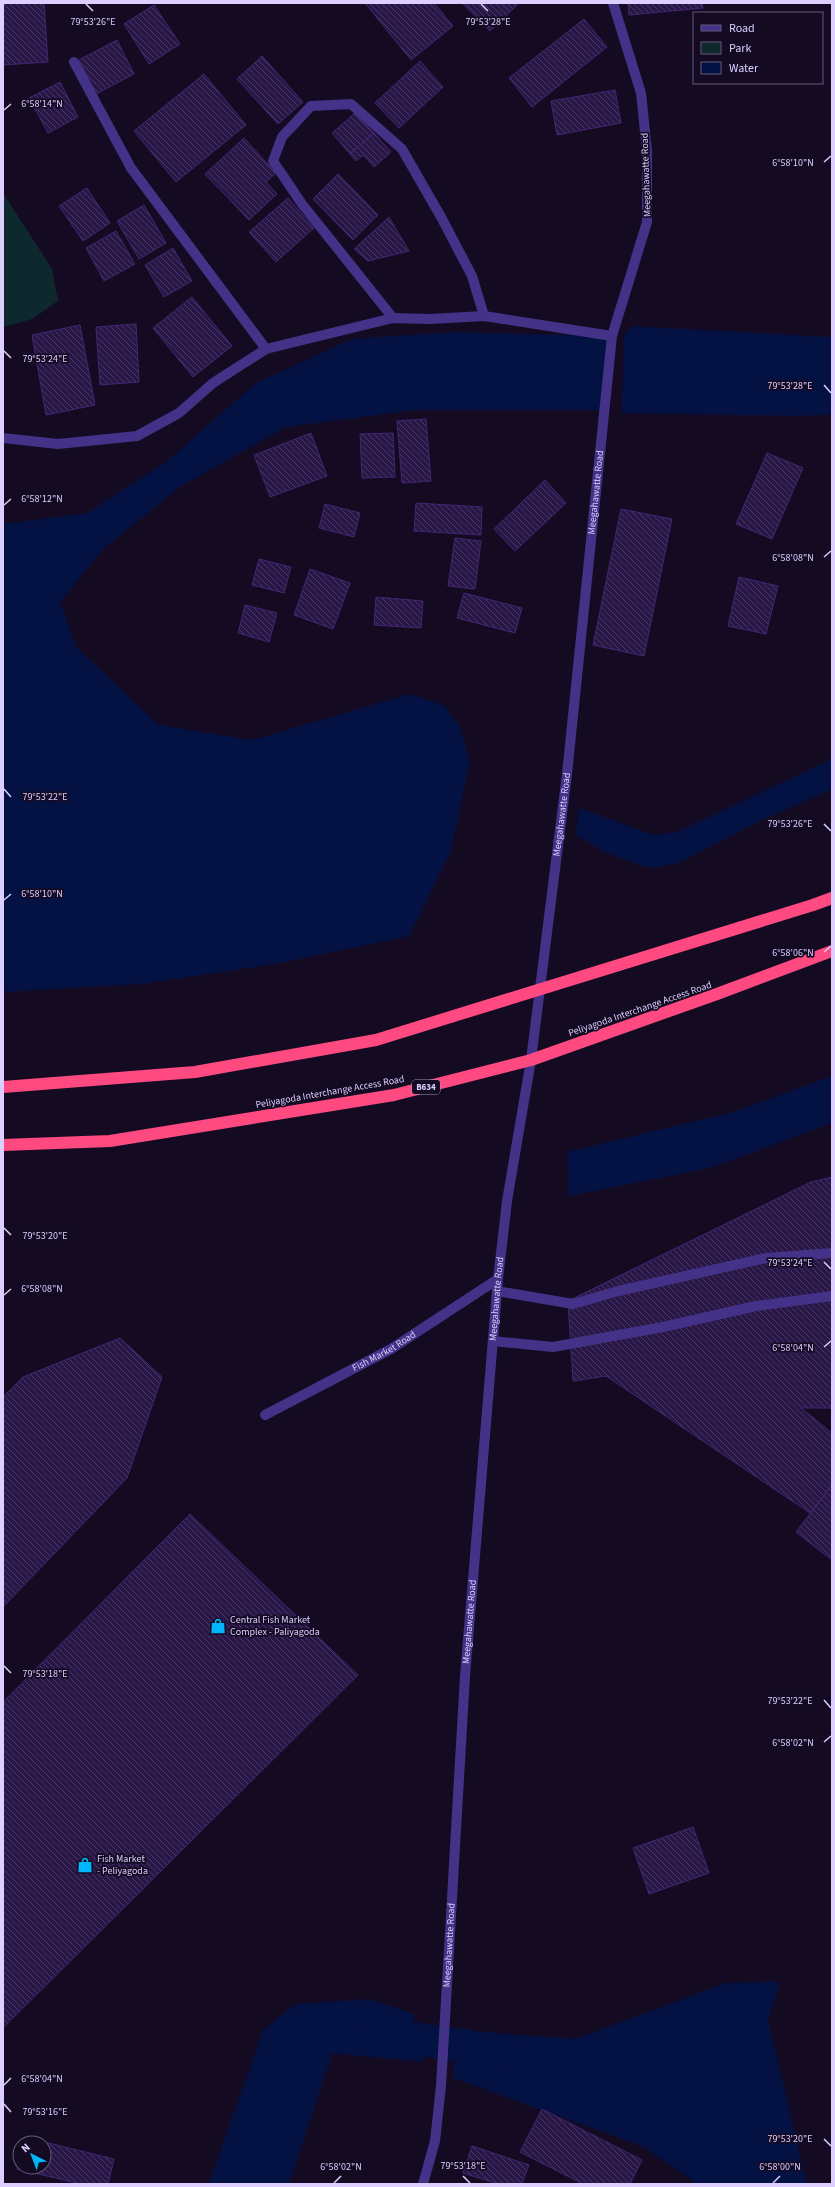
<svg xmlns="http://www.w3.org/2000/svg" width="835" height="2187" viewBox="0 0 835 2187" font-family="'Source Sans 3',sans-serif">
  <defs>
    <pattern id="building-back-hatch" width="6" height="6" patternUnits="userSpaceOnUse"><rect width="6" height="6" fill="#281646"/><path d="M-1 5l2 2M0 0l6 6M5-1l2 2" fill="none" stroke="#473762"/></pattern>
  </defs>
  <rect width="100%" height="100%" fill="#140b23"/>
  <path fill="#0e292e" d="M3,193L52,269L58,301L32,319L3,327Z"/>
  <path fill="#041143" d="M631,326L832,337V414L800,416L622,413L624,336Z
    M451,332L612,336L604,410H415L286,427L183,485L103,549L60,602L76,647L159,725L252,740L410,694L445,706L460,727L470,761L451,851L409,936L281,963L142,984L3,992V524L87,513L166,462L256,383L352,339Z
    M832,759V789L758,822L679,863L649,868L604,852L576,835L579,808L654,835L677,832Z
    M832,1076V1123L710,1168L569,1196L567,1152L737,1111Z
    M780,1982L768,2020L807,2184H694L692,2180L642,2146L453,2078L456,2030L575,2039L726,1983Z
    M370,1999L413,2014L424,2062L332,2053L289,2184H207L210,2181L263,2030L296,2004Z"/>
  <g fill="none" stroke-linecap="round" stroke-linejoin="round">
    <path stroke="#041143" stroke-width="33" d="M375,2033L500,2051"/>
  </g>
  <path fill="url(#building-back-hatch)" stroke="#422574" d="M3,3H44L48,62L3,65Z
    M365,3H434L453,26L411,60Z
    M462,3H519L490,31Z
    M628,3H702L703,8L629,15Z
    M154,5L180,44L149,64L124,24Z
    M584,19L607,47L532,107L509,78Z
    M117,40L134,74L96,94L79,60Z
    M262,56L303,102L278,124L237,79Z
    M420,61L443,87L399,128L375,103Z
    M204,74L246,125L176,182L134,131Z
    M60,82L78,117L48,133L29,98Z
    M615,90L621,123L557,135L551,101Z
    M355,113L374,133L350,154L332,133Z
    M374,133L391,152L374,167L363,155L356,161L350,154Z
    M244,138L276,173L266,182L277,194L249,220L205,174Z
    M338,174L378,215L353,240L313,199Z
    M87,188L110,223L83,241L59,206Z
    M288,198L314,228L276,262L249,232Z
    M144,205L166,243L139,259L117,221Z
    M389,217L409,251L368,261L354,249Z
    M116,231L135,264L104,281L86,248Z
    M173,248L192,281L164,297L145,265Z
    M192,297L232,346L193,377L153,328Z
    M136,324L139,382L100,385L96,327Z
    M80,325L95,405L46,415L32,335Z
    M426,419L431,481L402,483L397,421Z
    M311,433L327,476L270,497L254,455Z
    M393,433L395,477L362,478L360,434Z
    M767,453L803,468L772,539L736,524Z
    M545,480L566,503L515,551L494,529Z
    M416,503L482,507L481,535L414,531Z
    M325,504L360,513L354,537L319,528Z
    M621,509L672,519L644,656L593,645Z
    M455,538L481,541L475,589L448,586Z
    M259,559L291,567L284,593L252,585Z
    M310,569L350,583L333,629L294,615Z
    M739,577L778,586L766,634L728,626Z
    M464,593L522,608L515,633L457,618Z
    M376,597L423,601L421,628L374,625Z
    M245,605L277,613L269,642L238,633Z
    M832,1177V1408H801L832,1433V1485L810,1513L606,1376L573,1381L568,1301L811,1182Z
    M120,1338L162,1377L127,1478L3,1607V1397L23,1377Z
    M832,1485V1560L796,1532Z
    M190,1514L358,1675L3,2028V1702Z
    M693,1827L709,1873L649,1894L633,1848Z
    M542,2109L642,2160L630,2184H583L520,2152Z
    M24,2137L114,2159L108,2184H81L17,2169L20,2155V2167H44V2143H23Z
    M472,2146L529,2165L522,2184H498L463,2173Z"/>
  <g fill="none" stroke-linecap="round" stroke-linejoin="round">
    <g stroke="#433287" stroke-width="10">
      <path d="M497,1291L573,1304L618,1291L766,1258L832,1253"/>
      <path d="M493,1341L553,1347L663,1327L756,1306L832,1296"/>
      <path id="s1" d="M265,1415L391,1349L498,1279"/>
    </g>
    <g stroke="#433287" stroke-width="10">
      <path d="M74,62L131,168L266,349"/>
      <path d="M393,318L302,204L273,161L282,137L311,106L351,104L402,149L441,217L472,276L484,316"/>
      <path d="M3,438L58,444L137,436L179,413L213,383L266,349L393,318L430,319L484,316L612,336"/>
      <path id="s2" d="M423,2184L435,2141L441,2086L465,1676L498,1279L507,1201L531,1060L567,774L612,336L647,222V151L641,93L613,3"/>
    </g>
    <path stroke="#ff4981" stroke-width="12" d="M3,1087L195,1072L376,1040L813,905L832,898
      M3,1145L110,1141L394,1095L531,1060L717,994L832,951"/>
  </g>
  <path fill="none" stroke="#dcceff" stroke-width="1.5" d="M86,4L93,11M481,4L488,11M4,110L11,104M824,162L831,156M4,351L11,358M824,385L831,393M4,505L11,499M824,557L831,551M4,789L11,797M824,824L831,831M4,900L11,894M824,952L831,946M4,1228L11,1235M824,1262L831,1269M4,1295L11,1289M824,1347L831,1341M4,1666L11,1673M824,1700L831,1708M824,1742L831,1736M4,2085L11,2078M4,2104L11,2112M824,2139L831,2146M463,2176L470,2183M334,2183L341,2176M773,2183L780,2176"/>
  <defs>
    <symbol id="shop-bare" viewBox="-9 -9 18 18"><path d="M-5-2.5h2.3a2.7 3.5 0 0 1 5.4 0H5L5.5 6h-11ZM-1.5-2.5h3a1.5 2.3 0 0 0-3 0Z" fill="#00b5f9" stroke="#140b23" stroke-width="2.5" paint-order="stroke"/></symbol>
  </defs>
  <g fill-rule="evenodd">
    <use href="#shop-bare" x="207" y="1615" width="22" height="22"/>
    <use href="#shop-bare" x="74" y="1854" width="22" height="22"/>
  </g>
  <g text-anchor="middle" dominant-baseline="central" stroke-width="3.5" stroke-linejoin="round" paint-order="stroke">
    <rect fill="#140b23" stroke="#a094bd" stroke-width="1" x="412" y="1080" width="28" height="14" rx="3"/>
    <g font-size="9" font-weight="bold" fill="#dcceff">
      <text x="426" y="1087">B634</text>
    </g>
    <g font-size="10" fill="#dcceff" stroke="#140b23">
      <text transform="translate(646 175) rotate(-92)">Meegahawatte Road</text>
      <text stroke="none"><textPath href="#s2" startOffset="1702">Meegahawatte Road</textPath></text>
      <text stroke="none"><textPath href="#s2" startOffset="1378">Meegahawatte Road</textPath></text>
      <text transform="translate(640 1009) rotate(-19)">Peliyagoda Interchange Access Road</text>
      <text transform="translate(330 1092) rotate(-10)">Peliyagoda Interchange Access Road</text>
      <text stroke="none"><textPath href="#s2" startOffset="889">Meegahawatte Road</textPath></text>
      <text stroke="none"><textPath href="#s1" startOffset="135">Fish Market Road</textPath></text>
      <text stroke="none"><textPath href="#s2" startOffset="565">Meegahawatte Road</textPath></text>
      <text stroke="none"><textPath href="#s2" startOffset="241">Meegahawatte Road</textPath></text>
    </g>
    <g font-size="10" fill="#dcceff" stroke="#140b23" text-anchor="start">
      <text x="230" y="1620">Central Fish Market<tspan x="230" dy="12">Complex - Paliyagoda</tspan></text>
      <text x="97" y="1859">Fish Market<tspan x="97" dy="12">- Peliyagoda</tspan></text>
    </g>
  </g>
  <g font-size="10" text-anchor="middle" fill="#dcceff" stroke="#140b23" stroke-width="3.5" stroke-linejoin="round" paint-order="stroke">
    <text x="93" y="25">79°53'26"E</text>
    <text x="488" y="25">79°53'28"E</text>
    <text x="42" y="107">6°58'14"N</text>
    <text x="793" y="166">6°58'10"N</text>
    <text x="45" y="362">79°53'24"E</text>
    <text x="790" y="389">79°53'28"E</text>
    <text x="42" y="502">6°58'12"N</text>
    <text x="793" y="561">6°58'08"N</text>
    <text x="45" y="800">79°53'22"E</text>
    <text x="790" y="827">79°53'26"E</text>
    <text x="42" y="897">6°58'10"N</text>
    <text x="793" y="956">6°58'06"N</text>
    <text x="45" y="1239">79°53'20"E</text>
    <text x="790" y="1266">79°53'24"E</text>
    <text x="42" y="1292">6°58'08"N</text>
    <text x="793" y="1351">6°58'04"N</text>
    <text x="45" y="1677">79°53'18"E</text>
    <text x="790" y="1704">79°53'22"E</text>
    <text x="793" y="1746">6°58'02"N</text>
    <text x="42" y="2082">6°58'04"N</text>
    <text x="45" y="2115">79°53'16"E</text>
    <text x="790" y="2142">79°53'20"E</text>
    <text x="463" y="2169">79°53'18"E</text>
    <text x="341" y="2170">6°58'02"N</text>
    <text x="780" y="2170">6°58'00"N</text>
  </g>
  <rect width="835" height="2187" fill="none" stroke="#dcceff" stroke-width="8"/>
  <rect x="693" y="12" width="130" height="72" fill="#140b23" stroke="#64597b"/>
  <rect x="701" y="25" width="20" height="6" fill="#433287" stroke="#64597b"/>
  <text x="729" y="32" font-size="12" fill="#dcceff">Road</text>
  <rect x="701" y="42" width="20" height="12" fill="#0e292e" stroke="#64597b"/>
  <text x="729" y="52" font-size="12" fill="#dcceff">Park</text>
  <rect x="701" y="62" width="20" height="12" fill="#041143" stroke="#64597b"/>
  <text x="729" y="72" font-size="12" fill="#dcceff">Water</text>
  <g transform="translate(32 2155) rotate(318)"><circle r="19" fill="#140b23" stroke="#64597b"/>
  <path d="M0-3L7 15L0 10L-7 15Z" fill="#00b5f9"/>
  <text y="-6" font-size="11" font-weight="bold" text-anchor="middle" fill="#dcceff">N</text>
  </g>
</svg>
